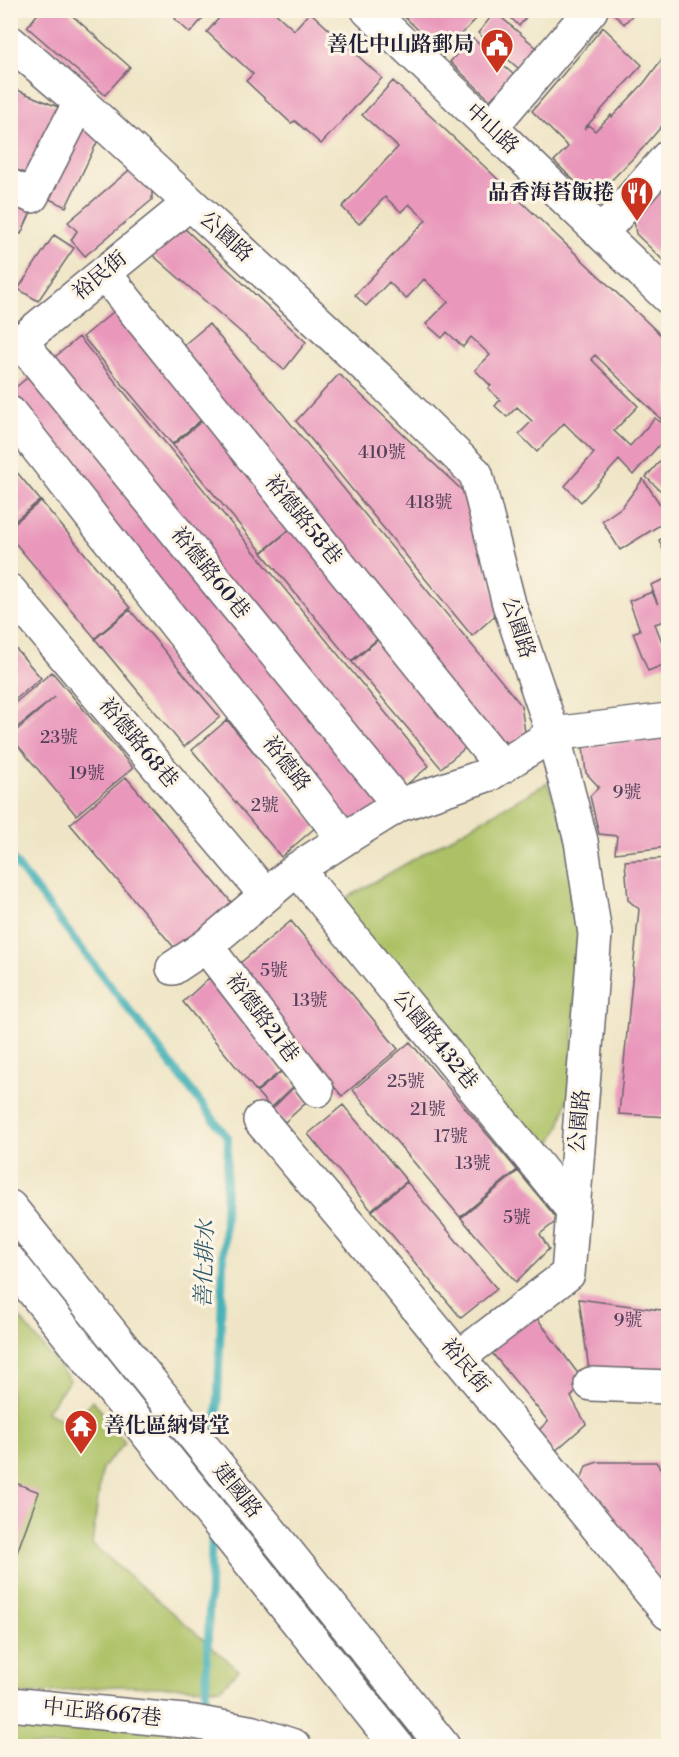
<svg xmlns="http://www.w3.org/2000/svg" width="679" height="1757" viewBox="0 0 679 1757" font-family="'Libre Bodoni','Noto Serif TC',serif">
  <rect width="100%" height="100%" fill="#fcf5e5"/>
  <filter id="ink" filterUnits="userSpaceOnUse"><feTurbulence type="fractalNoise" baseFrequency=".0167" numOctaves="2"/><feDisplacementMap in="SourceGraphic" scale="12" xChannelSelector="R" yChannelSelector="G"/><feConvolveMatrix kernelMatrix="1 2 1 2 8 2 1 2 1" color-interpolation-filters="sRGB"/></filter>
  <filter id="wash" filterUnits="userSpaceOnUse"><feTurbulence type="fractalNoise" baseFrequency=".008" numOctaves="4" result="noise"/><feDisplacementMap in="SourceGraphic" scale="24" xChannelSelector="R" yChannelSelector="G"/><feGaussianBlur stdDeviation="1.35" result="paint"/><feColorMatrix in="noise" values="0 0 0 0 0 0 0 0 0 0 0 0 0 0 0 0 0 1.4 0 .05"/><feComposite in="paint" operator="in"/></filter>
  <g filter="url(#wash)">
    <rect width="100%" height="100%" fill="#efe5c6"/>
    <path fill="#acc165" stroke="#677250" stroke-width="1.5" d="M547,783L567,831L581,907L570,1091L560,1126L546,1153L320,913Z
      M10,1306L70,1380L46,1412L74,1425L93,1400L125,1443L102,1468L92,1544L239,1670L221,1688L114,1686L11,1696Z
      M11,1718L189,1722L187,1746H11Z"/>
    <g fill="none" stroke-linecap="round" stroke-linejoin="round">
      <path stroke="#3eafb6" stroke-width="8" d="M10,856L228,1138L216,1446
        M205,1716L212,1533
        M204,1746V1731"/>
    </g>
    <g id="blocks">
      <path fill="#e998bb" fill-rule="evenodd" d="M41,10H66L130,67L105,95L27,27Z
        M182,10H210L190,33L175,19Z
        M226,10H272L294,30L310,12L382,78L321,144L295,121L291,123L246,81L253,74L207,32Z
        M397,10H473L479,16L443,53Z
        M503,10H532L519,26Z
        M610,10H637L624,24Z
        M495,12L537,48L519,69L478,33Z
        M603,27L642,65L584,129L589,125L595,131L611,115L612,117L644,83L668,51V119L643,148L593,199L554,161L568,147L532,111Z
        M471,37L514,75L490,100L450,62Z
        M393,81L484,166L668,342V435L633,475L619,460L581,502L565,486L594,453L564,423L537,452L519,434L532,421L517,407L507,417L495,406L500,400L488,388L491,386L475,370L490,355L471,337L463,347L447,332L442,338L426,324L448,302L424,279L406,299L389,282L366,306L355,295L426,220L409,204L401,212L385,197L359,224L342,207L398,147L362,115ZM595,355L663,421L660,422L655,418L630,446L614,431L638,406L591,359Z
        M10,87L65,110L36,178L10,167Z
        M77,124L100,136L66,207L43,196Z
        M134,166L152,178V200L85,256L71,240L77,231L68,222Z
        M668,171V265L636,234L633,214Z
        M10,191L35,203L21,234L10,229Z
        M176,226L185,229L306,342L284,370L148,251Z
        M54,235L74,248L38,301L18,289Z
        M118,308L207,415L172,444L83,337Z
        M209,324L521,705L527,746L516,753L504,740L496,747L174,353Z
        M79,337L429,766L394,795L44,366Z
        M38,369L388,799L353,827L10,407V392Z
        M339,374L467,495L500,611L472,636L296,421Z
        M208,416L297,523L262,552L173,445Z
        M668,452V486L662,492L646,477Z
        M15,470L40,500L10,525V473Z
        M643,479L668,516V520L620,550L602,521L622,507Z
        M41,501L130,608L95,638L10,537V527Z
        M297,524L387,631L351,661L262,553Z
        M668,535V562L659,540Z
        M668,578V633L664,621L655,624L668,657V663L648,671L633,633L640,630L629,601L652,592L658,605L651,585Z
        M130,610L220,717L184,747L95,639Z
        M387,632L476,739L441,768L352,662Z
        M10,642L41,678L10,704Z
        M52,672L133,768L76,815L10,736L55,697L10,733V707Z
        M227,720L316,827L281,857L192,750Z
        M668,737V847L615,853L617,836L599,834L590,796L599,787L586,773L583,747Z
        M126,777L233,904L177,951L70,824Z
        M668,858V1117L619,1114L639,909L628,900L625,861Z
        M291,921L398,1049L342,1096L234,968Z
        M209,978L281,1071L256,1091L183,1002Z
        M410,1042L517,1170L460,1217L353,1090Z
        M281,1072L294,1086L271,1108L257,1092Z
        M294,1087L307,1102L285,1122L272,1109Z
        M343,1105L407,1181L371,1210L308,1134Z
        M518,1171L558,1220L540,1234L549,1249L516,1282L461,1218Z
        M407,1182L497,1289L461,1318L372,1211Z
        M579,1299L668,1311V1387L591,1384Z
        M531,1310L585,1383L571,1397L586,1424L553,1453L536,1433L548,1421L488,1348Z
        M598,1462H656L668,1479V1590L580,1483L586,1466Z
        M10,1481L39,1492L11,1569H10Z"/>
    </g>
  </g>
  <g filter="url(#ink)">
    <use href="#blocks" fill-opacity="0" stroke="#6a666c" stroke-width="1.5"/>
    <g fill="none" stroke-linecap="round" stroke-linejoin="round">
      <defs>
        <path id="minor" d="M10,42L80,102L190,203L378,378L476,474L509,604L553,734L581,841L595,934L568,1274L458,1358
          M490,128L591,10
          M10,186L32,196L80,102
          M602,232L668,157
          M104,273L502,767
          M21,342L399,805
          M10,350L190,203
          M10,413L344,839L399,805L490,774L553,734L668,720
          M10,591L265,894
          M297,869L573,1210
          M206,946L317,1090
          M173,968L206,946L297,869L344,839
          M260,1120L365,1244L668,1613
          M10,1207L443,1746
          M10,1262L397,1746
          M591,1384L668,1387
          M10,1704L194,1722L254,1733L294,1746"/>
        <path id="major" d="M368,10L668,297"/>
      </defs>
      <use href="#minor" stroke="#6a666c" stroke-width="36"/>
      <use href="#major" stroke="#6a666c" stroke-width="36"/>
      <use href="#minor" stroke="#fff" stroke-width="33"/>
      <use href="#major" stroke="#fff" stroke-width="33"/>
    </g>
  </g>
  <defs>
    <symbol id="civic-pin" viewBox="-11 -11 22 30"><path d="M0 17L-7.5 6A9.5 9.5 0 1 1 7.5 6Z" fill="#c8321e" stroke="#fcf5e5"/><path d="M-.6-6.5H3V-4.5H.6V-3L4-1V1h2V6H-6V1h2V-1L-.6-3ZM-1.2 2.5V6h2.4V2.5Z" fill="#fff"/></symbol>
    <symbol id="restaurant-pin" viewBox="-11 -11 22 30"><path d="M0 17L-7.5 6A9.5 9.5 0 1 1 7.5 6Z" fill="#c8321e" stroke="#fcf5e5"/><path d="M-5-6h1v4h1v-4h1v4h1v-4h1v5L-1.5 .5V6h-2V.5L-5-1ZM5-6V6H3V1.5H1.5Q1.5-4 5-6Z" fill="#fff"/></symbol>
    <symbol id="temple-pin" viewBox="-11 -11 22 30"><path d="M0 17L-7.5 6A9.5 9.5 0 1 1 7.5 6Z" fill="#c8321e" stroke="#fcf5e5"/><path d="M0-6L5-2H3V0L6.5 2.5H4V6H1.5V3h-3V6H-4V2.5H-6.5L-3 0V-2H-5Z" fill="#fff"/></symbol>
  </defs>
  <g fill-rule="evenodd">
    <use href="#civic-pin" x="478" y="26" width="38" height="52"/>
    <use href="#restaurant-pin" x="618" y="174" width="38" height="52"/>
    <use href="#temple-pin" x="62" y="1407" width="38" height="52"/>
  </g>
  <g text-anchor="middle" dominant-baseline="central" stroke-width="6" stroke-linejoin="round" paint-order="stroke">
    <g font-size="18" fill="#54405b">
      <text x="382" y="452">410號</text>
      <text x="429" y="502">418號</text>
      <text x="59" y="737">23號</text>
      <text x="87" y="773">19號</text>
      <text x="627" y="792">9號</text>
      <text x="265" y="805">2號</text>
      <text x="274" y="970">5號</text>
      <text x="310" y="1000">13號</text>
      <text x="406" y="1081">25號</text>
      <text x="428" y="1109">21號</text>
      <text x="451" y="1136">17號</text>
      <text x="473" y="1163">13號</text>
      <text x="517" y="1217">5號</text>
      <text x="628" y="1320">9號</text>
    </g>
    <g font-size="21" font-weight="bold" fill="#22223b" stroke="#fcf5e5" text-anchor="end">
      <text x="474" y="45">善化中山路郵局</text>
      <text x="614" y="193">品香海苔飯捲</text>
      <text x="104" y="1426" text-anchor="start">善化區納骨堂</text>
    </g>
    <g font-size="21" fill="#22223b" stroke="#fcf5e5">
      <text transform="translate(492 129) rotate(43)">中山路</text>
      <text transform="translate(226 237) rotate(43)">公園路</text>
      <text transform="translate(100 276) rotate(-40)">裕民街</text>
      <text transform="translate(303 520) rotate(51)">裕德路58巷</text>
      <text transform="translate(210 573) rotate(51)">裕德路60巷</text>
      <text transform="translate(518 628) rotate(72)">公園路</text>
      <text transform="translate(138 743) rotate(50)">裕德路68巷</text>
      <text transform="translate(286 764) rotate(52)">裕德路</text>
      <text transform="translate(262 1018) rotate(53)">裕德路21巷</text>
      <text transform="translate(435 1040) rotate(51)">公園路432巷</text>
      <text transform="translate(580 1121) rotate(-85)">公園路</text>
      <text transform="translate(465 1366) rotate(51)">裕民街</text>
      <text transform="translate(237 1491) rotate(51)">建國路</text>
      <text transform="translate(102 1713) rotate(6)">中正路667巷</text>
    </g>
    <g font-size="22" font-style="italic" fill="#2d5a6c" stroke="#fcf5e5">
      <text transform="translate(205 1264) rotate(-88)">善化排水</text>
    </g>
  </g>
  <rect width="679" height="1757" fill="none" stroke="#fcf5e5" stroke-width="36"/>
</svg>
